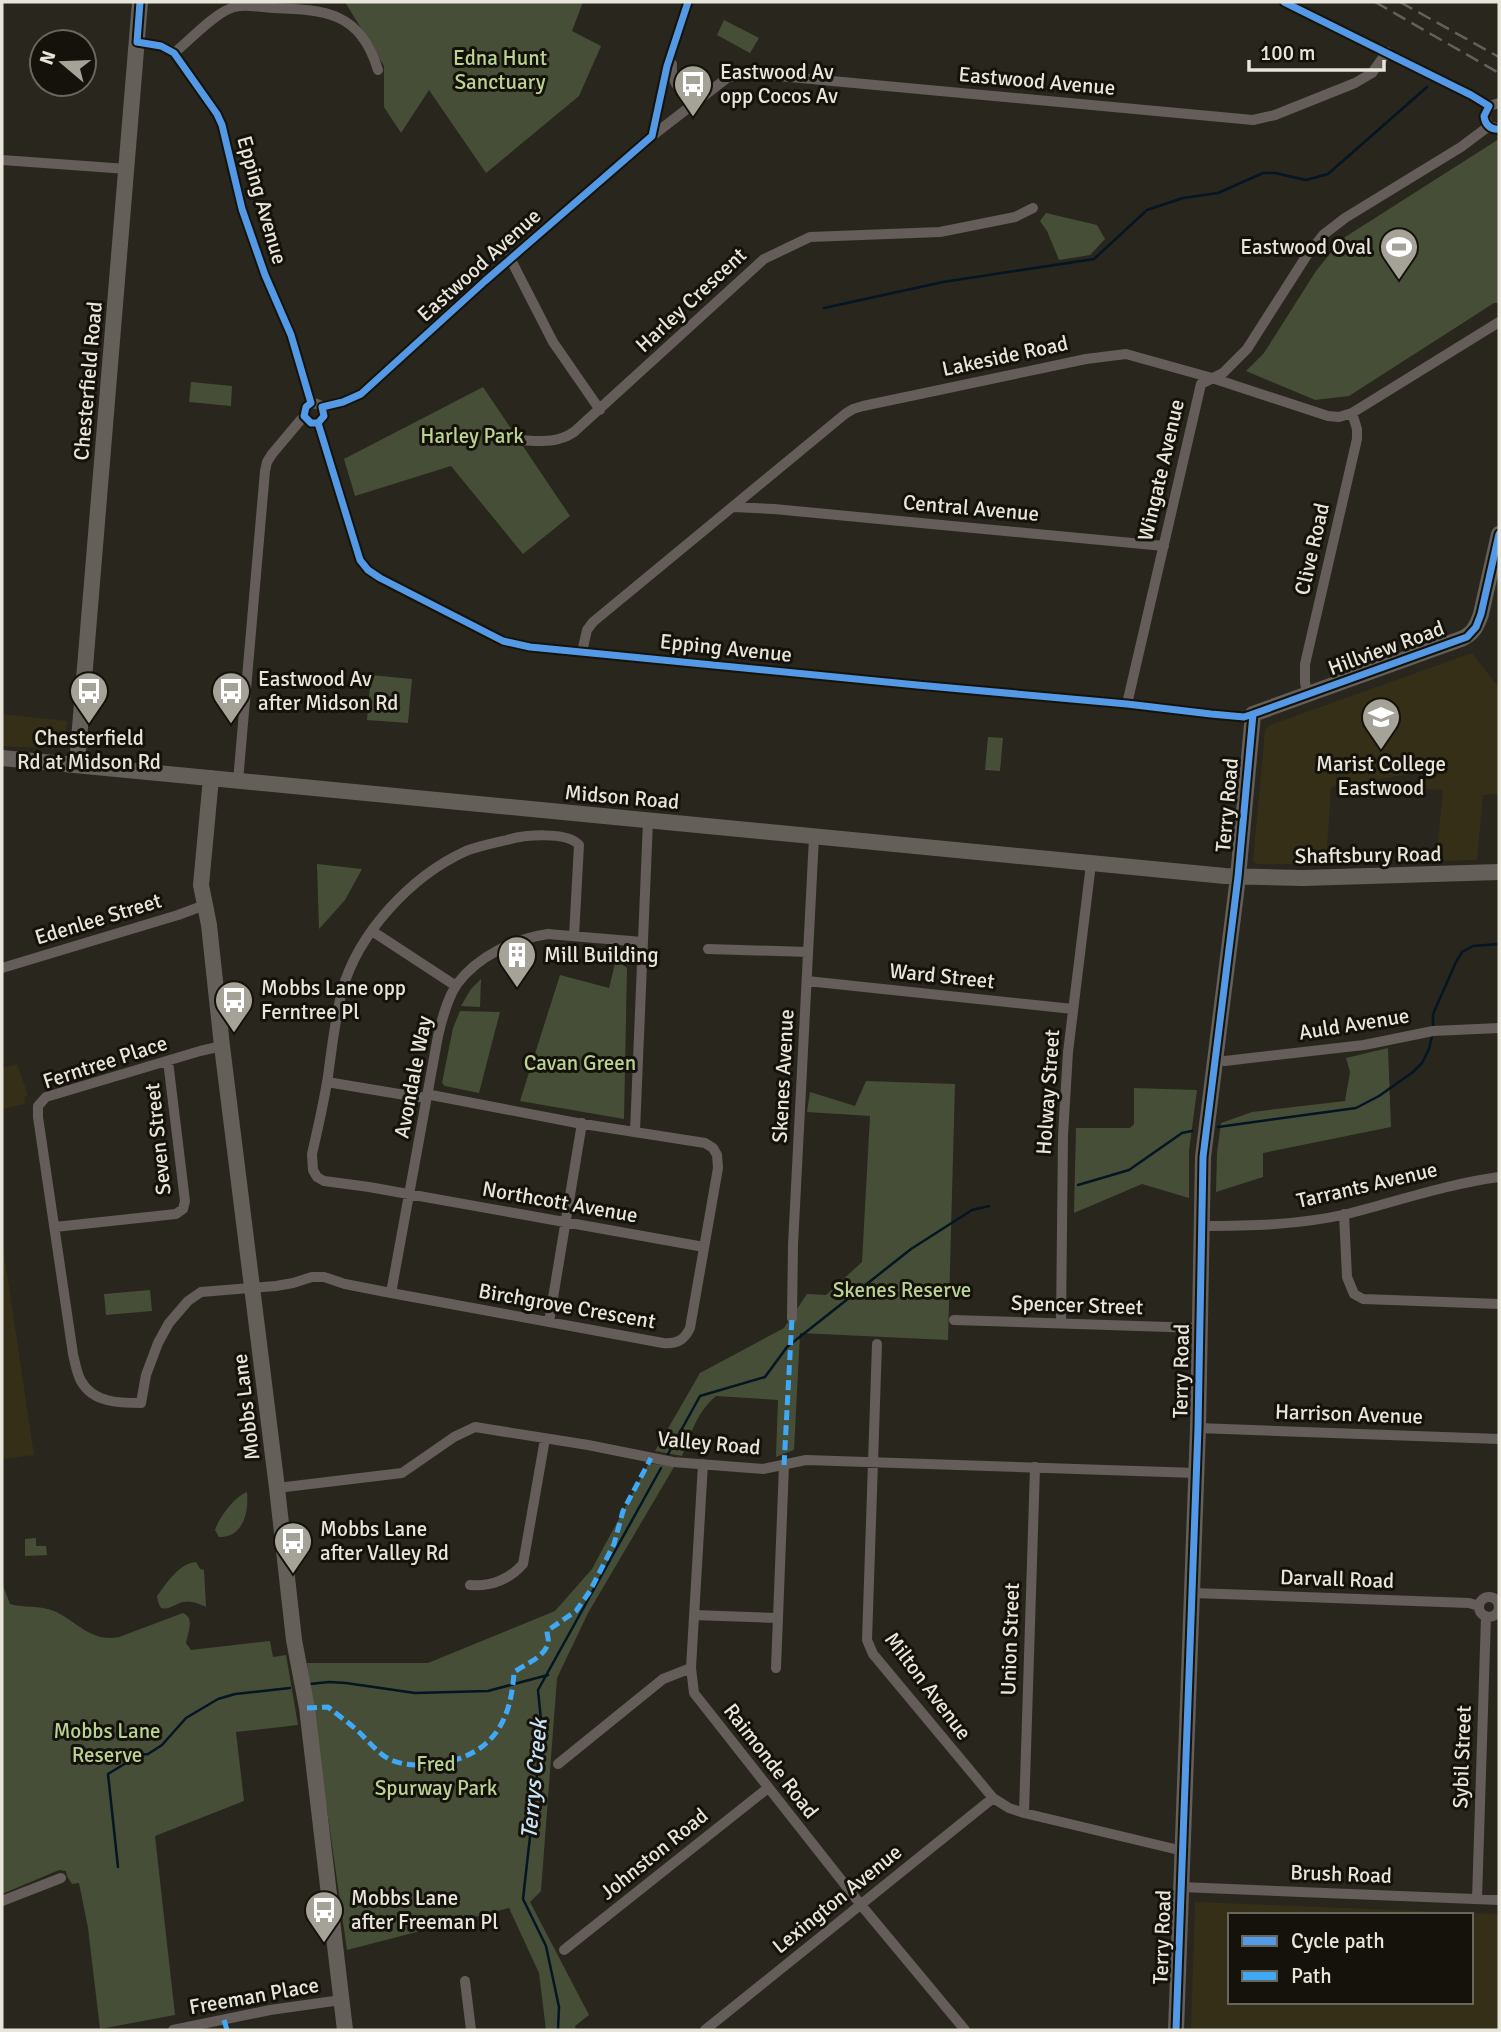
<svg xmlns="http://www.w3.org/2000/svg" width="1501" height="2032" viewBox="0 0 1501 2032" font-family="Signika,sans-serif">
  <rect width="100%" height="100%" fill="#29261d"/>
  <path fill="#352f18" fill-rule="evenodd" d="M1472,653L1499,688V794L1483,795L1477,860L1436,861L1443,790L1423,789V772L1331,787L1326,864H1256L1253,861L1265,730L1270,725Z
    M2,714L67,721L65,745L59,749L2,746Z
    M17,1064L28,1095L24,1097L25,1104L2,1109V1068Z
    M2,1240L34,1455L2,1459Z
    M1195,1902L1499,1914V2030H1191ZM1230,1915H1471V2002H1230Z"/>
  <path fill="#464e38" d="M345,2H583L572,31L601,46L579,96L486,173L429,90L401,133L384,107V66Z
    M724,20L759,38L750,53L717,35Z
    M1499,139V303H1494L1349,396L1315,400L1246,371L1264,353L1316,271L1342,239Z
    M1046,213L1097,225L1105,239L1090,255L1059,260L1047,231L1040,221Z
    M191,382L232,386L231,406L189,402Z
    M483,387L570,516L523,554L451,466L355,496L344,459Z
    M371,675L412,679L408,723L367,720Z
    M988,737L1003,738L1000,771L985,770Z
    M317,864L362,869L345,900L319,929Z
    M616,960L627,968L624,1119L520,1101L560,975L609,988Z
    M481,979L480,1007L461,1006L471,989Z
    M460,1011L500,1012L479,1093L445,1086L442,1083L453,1028Z
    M1388,1048L1391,1127L1263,1153V1177L1216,1192L1217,1153L1221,1123L1252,1112L1345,1101L1350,1072L1346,1058Z
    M866,1081L955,1084L948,1340L800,1333L794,1450L776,1457L778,1400L716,1396C697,1412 691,1433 682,1456L655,1451L700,1373L784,1328L807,1294L826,1295L862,1262L870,1116L807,1112L810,1092L855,1106Z
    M1134,1088L1197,1090L1189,1151V1198L1142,1184L1074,1213L1076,1128H1130L1134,1124Z
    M150,1290L152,1311L106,1315L104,1294Z
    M649,1463L674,1467L588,1613L557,1678L541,1891L530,1902L589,2015L575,2026L576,2030H546L539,1973L509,1908L347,1950L310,1691L307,1663H428L555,1611L592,1569Z
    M247,1492C249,1512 243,1538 219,1537L215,1530C219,1518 234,1497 247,1492Z
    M36,1538V1546H46L47,1555L25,1556V1539Z
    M196,1562L200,1569L204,1570L206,1607C200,1604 190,1600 183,1602C175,1604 170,1610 161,1608L158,1602L157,1596C166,1584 179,1563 196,1562Z
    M2,1583L10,1604C24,1608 40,1605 54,1611C77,1621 91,1643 119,1637L183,1613C195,1618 188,1632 186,1643L191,1650L270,1641L273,1657L286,1655L298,1725L236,1732L244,1801L155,1836L175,2015L100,2029L88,1928L79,1883L72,1884L67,1876L66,1871L59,1870L2,1894Z"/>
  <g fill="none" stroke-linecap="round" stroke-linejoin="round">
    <path stroke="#041523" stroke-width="2.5" d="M824,308L943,282L1094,259L1147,210L1183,198L1218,193L1263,173H1275L1306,180L1328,174L1427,87
      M1433,1027V1014L1456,962L1462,952L1473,946L1499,944
      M1218,1127L1356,1108L1379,1096L1413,1072L1422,1063L1429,1049L1432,1036
      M1078,1185L1129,1170L1182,1133L1192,1131
      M668,1454L700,1396L765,1377L787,1347L911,1249L972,1210L989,1206
      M310,1684L329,1682L346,1683L415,1693L488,1691L548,1675
      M118,1867L108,1774L139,1755L148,1754L162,1745L186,1718L218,1699L235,1694L290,1688
      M558,2030L559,2007L546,1946L523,1899L542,1730L538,1690L661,1468"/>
    <path stroke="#645d5a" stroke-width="10" d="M1284,2L1471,95L1489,106
      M137,42L161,46L174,53L217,114L222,125L242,209L265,275L291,335L311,403
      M174,53C189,41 212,16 229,9C241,3 258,7 272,8C325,10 360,11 378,70
      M672,64C670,84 683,98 704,94
      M1499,103L1489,106L1484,116L1489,126L1499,129
      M652,136L667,66L688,2
      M2,160L127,169
      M510,258L553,342L600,410
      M322,407L343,402L361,394L485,281L652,136L727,78L745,73L756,74L1253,120L1275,115L1355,83L1372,73L1387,52
      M318,423L360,560L368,570L380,578L503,641L530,647L917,685L1127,704L1211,714L1244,717L1253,714
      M519,440C540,441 556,444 574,432L764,259L810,237L940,232L1015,217L1033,208
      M733,507L774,509L1164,546
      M582,652L587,630L593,622L845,414L853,409L863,406L1086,359L1126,354L1212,378L1328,416L1339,417L1352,413L1499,322
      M1307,695L1305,682V664L1357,439V429L1352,413
      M1127,704L1201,384L1223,373L1247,349L1307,255L1323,235L1345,218L1461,147L1489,126
      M238,781L265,471L267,462L272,454L304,416L306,407C313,401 321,403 324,412
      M372,931L456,986
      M574,936L579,845C567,831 524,835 507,840C494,843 479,846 466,851C411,876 358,933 342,991C335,1019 332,1047 328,1076C324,1102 318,1128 312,1154L313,1170L317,1177L324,1181L369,1187L704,1247
      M708,949L808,952
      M2,968L178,915L205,905
      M807,981L1073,1009
      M222,1046L200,1051L46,1097L38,1106V1117L73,1354C75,1363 77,1374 81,1381C93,1403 120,1403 141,1403L146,1375L158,1343L169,1323L188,1301L201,1292L276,1286L293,1283L312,1277H324L345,1284L391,1293L663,1343C676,1344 684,1341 690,1328L718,1168L717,1155L713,1148L705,1143L577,1123L431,1095L417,1097L327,1082
      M1215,1060L1225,1061L1364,1045L1433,1031L1499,1028
      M635,1131L648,821
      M1344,1214L1347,1277L1354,1294L1363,1299L1499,1304
      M1201,1226C1250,1226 1299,1225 1347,1214C1398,1201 1447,1184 1499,1177
      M55,1227L176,1214L183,1209L185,1201L168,1061
      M391,1293L438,1036C442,1019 447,999 457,984C478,956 514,939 548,934L642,942
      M792,1318L793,1245L814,837
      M954,1320L1199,1328
      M549,1322L582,1123
      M1061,1323L1063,1135L1068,1052L1091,864
      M877,1344L867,1640L873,1654L993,1798L1009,1808L1024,1813L1183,1851
      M1198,1428L1499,1439
      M703,1464L691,1668L694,1693L861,1905L965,2030
      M277,1488L402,1473L454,1437L475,1427L588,1445L673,1462L763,1469L806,1460L1196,1473
      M470,1585C491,1587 510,1579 523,1564L545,1439
      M1193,1593L1469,1603L1479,1606
      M1479 1607a10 10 0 1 1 20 0a10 10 0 1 1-20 0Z
      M694,1615L777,1618
      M776,1668L784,1465
      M558,1764L663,1679L691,1668
      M1024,1813L1035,1467
      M1181,1887L1499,1900
      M1477,1899L1486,1616
      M2,1901L61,1878
      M564,1950L768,1788
      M465,1981L471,2030
      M173,2030L270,2010L341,2000
      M705,2030L993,1798"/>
    <path stroke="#655f5a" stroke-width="16" d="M2,758L1225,876L1303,878L1499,872
      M77,764L140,2
      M211,778L201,885L209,925L222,1046L277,1488L294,1640L307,1708L345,2030
      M1176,2030L1198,1428L1203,1157L1238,877L1253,714L1461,639C1473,634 1477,626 1481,614L1499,534"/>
    <path stroke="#64605a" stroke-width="2.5" stroke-dasharray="14 7" stroke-linecap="butt" d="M1375,2L1499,73
      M1400,2L1499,57"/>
    <path stroke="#3fa9f5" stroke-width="5" stroke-dasharray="10 5" stroke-linecap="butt" d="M784,1465L792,1318
      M307,1708L328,1707C339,1716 351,1724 361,1734C369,1742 379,1754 389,1759C403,1766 421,1766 436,1764C491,1756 511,1724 514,1672C524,1665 545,1657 548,1643C549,1639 547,1635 547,1631L576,1611L590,1591L614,1544L623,1511L651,1458
      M224,2020L227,2030"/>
    <defs>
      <path id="cycleway" d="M140,2L137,42L161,46L174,53L217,114L222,125L242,209L265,275L291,335L311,403L306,407L304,416L311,423H318
        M1284,2L1471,95L1489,106L1484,116C1485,125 1491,130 1499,129
        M318,423L360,560L368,570L380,578L503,641L530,647L917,685L1127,704L1211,714L1244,717L1253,714L1467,637L1476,627L1481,614L1499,534
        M318,423L324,416L322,407L343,402L361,394L485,281L652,136L667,66L688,2
        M1176,2030L1198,1428L1203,1157L1238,877L1253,714"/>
    </defs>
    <use href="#cycleway" stroke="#14120a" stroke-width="11"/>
    <use href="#cycleway" stroke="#5399e6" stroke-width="7"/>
  </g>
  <defs>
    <symbol id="bus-pin" viewBox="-11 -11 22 30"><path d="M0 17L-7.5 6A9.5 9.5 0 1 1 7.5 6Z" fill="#a5a398" stroke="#14120a"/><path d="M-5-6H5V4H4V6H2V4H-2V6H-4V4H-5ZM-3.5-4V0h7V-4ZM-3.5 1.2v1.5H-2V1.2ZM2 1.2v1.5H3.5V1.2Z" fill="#fff"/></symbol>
    <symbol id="stadium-pin" viewBox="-11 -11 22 30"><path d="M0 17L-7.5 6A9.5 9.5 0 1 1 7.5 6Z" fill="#a5a398" stroke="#14120a"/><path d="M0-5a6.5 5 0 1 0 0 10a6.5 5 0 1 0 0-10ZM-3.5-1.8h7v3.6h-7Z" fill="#fff"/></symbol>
    <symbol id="school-pin" viewBox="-11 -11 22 30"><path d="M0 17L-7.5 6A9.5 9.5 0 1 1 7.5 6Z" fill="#a5a398" stroke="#14120a"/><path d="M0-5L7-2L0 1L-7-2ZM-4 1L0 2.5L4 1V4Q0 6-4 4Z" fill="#fff"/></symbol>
    <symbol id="building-pin" viewBox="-11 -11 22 30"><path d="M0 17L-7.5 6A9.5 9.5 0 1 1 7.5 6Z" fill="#a5a398" stroke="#14120a"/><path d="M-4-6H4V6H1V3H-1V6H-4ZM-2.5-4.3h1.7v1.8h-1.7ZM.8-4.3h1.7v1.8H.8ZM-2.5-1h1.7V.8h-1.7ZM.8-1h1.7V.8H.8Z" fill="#fff"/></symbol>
  </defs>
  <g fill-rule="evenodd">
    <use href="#bus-pin" x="671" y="62" width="44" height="60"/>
    <use href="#stadium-pin" x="1377" y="225" width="44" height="60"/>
    <use href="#bus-pin" x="67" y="669" width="44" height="60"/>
    <use href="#bus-pin" x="209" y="669" width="44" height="60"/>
    <use href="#school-pin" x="1359" y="695" width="44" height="60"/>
    <use href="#building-pin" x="495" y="933" width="44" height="60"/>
    <use href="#bus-pin" x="212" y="978" width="44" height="60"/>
    <use href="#bus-pin" x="271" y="1519" width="44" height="60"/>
    <use href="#bus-pin" x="302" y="1888" width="44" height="60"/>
  </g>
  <g text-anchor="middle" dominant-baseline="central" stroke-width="6" stroke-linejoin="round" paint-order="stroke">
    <g font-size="21" fill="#bad392" stroke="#14120a">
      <text x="500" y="58">Edna Hunt<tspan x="500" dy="24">Sanctuary</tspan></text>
      <text x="472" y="436">Harley Park</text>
      <text x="580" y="1063">Cavan Green</text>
      <text x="902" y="1290">Skenes Reserve</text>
      <text x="107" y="1731">Mobbs Lane<tspan x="107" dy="24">Reserve</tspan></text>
      <text x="436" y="1764">Fred<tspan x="436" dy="24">Spurway Park</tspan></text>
    </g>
    <g font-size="21" fill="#e8e6da" stroke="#14120a" text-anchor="start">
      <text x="720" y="72">Eastwood Av<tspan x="720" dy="24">opp Cocos Av</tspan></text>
      <text x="1372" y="247" text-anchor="end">Eastwood Oval</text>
      <text x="258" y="679">Eastwood Av<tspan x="258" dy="24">after Midson Rd</tspan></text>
      <text x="89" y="738" text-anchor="middle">Chesterfield<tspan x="89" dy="24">Rd at Midson Rd</tspan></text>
      <text x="1381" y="764" text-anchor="middle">Marist College<tspan x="1381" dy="24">Eastwood</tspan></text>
      <text x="544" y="955">Mill Building</text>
      <text x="261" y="988">Mobbs Lane opp<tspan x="261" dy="24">Ferntree Pl</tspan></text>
      <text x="320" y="1529">Mobbs Lane<tspan x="320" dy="24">after Valley Rd</tspan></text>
      <text x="351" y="1898">Mobbs Lane<tspan x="351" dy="24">after Freeman Pl</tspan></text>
    </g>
    <g font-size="21" fill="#e8e6da" stroke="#14120a">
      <text transform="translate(1037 81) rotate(5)">Eastwood Avenue</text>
      <text transform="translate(262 200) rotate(74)">Epping Avenue</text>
      <text transform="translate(479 265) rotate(-42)">Eastwood Avenue</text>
      <text transform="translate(691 300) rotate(-43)">Harley Crescent</text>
      <text transform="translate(1005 356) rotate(-12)">Lakeside Road</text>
      <text transform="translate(88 381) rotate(-85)">Chesterfield Road</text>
      <text transform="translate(1161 470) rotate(-77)">Wingate Avenue</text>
      <text transform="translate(971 508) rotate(5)">Central Avenue</text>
      <text transform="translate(1312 549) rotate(-77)">Clive Road</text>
      <text transform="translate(726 648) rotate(6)">Epping Avenue</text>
      <text transform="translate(1386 648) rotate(-20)">Hillview Road</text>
      <text transform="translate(622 797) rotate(5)">Midson Road</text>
      <text transform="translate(1227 805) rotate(-85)">Terry Road</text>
      <text transform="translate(1368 855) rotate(-1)">Shaftsbury Road</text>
      <text transform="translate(98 919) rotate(-17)">Edenlee Street</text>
      <text transform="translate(942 976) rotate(6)">Ward Street</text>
      <text transform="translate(1354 1024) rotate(-9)">Auld Avenue</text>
      <text transform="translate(105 1062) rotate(-18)">Ferntree Place</text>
      <text transform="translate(783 1076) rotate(-87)">Skenes Avenue</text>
      <text transform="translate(413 1077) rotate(-79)">Avondale Way</text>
      <text transform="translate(1048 1092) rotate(-86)">Holway Street</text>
      <text transform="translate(158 1139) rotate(-96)">Seven Street</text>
      <text transform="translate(1367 1185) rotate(-13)">Tarrants Avenue</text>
      <text transform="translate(560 1202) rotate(10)">Northcott Avenue</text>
      <text transform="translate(1077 1305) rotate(2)">Spencer Street</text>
      <text transform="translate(567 1306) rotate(10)">Birchgrove Crescent</text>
      <text transform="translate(1181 1371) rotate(-89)">Terry Road</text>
      <text transform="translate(246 1407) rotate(-97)">Mobbs Lane</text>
      <text transform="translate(1349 1414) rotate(2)">Harrison Avenue</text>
      <text transform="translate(709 1443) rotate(5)">Valley Road</text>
      <text transform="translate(1337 1579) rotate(2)">Darvall Road</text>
      <text transform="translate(1010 1639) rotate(-88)">Union Street</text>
      <text transform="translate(928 1686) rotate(53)">Milton Avenue</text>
      <text transform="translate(1462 1757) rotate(-88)">Sybil Street</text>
      <text transform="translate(771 1761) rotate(52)">Raimonde Road</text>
      <text transform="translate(654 1854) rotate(-39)">Johnston Road</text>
      <text transform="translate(1341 1874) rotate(2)">Brush Road</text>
      <text transform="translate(837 1899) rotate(-39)">Lexington Avenue</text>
      <text transform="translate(1162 1937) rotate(-88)">Terry Road</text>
      <text transform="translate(254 1996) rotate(-10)">Freeman Place</text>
    </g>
    <g font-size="23" font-style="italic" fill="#cbe3f6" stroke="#14120a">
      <text transform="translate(534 1779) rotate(-85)">Terrys Creek</text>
    </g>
  </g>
  <rect width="1501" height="2032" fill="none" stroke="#e8e6da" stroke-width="7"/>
  <rect x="1228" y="1913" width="245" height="91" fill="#14120a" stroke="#69675d" stroke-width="2"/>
  <rect x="1242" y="1936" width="35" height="10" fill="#5399e6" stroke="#69675d" stroke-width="2"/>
  <text x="1291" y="1948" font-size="21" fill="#e8e6da">Cycle path</text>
  <rect x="1242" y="1971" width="35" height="10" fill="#3fa9f5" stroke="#69675d" stroke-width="2"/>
  <text x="1291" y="1983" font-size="21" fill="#e8e6da">Path</text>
  <g transform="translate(63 63) rotate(289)"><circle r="33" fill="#14120a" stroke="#69675d" stroke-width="2"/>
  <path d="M0-5L12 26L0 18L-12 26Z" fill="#a5a398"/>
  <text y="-10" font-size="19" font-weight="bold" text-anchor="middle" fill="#e8e6da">N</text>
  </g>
  <path d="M1249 60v10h135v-10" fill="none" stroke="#e8e6da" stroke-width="3.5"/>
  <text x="1260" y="60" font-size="21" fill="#e8e6da" stroke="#14120a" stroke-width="5" paint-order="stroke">100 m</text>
</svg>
